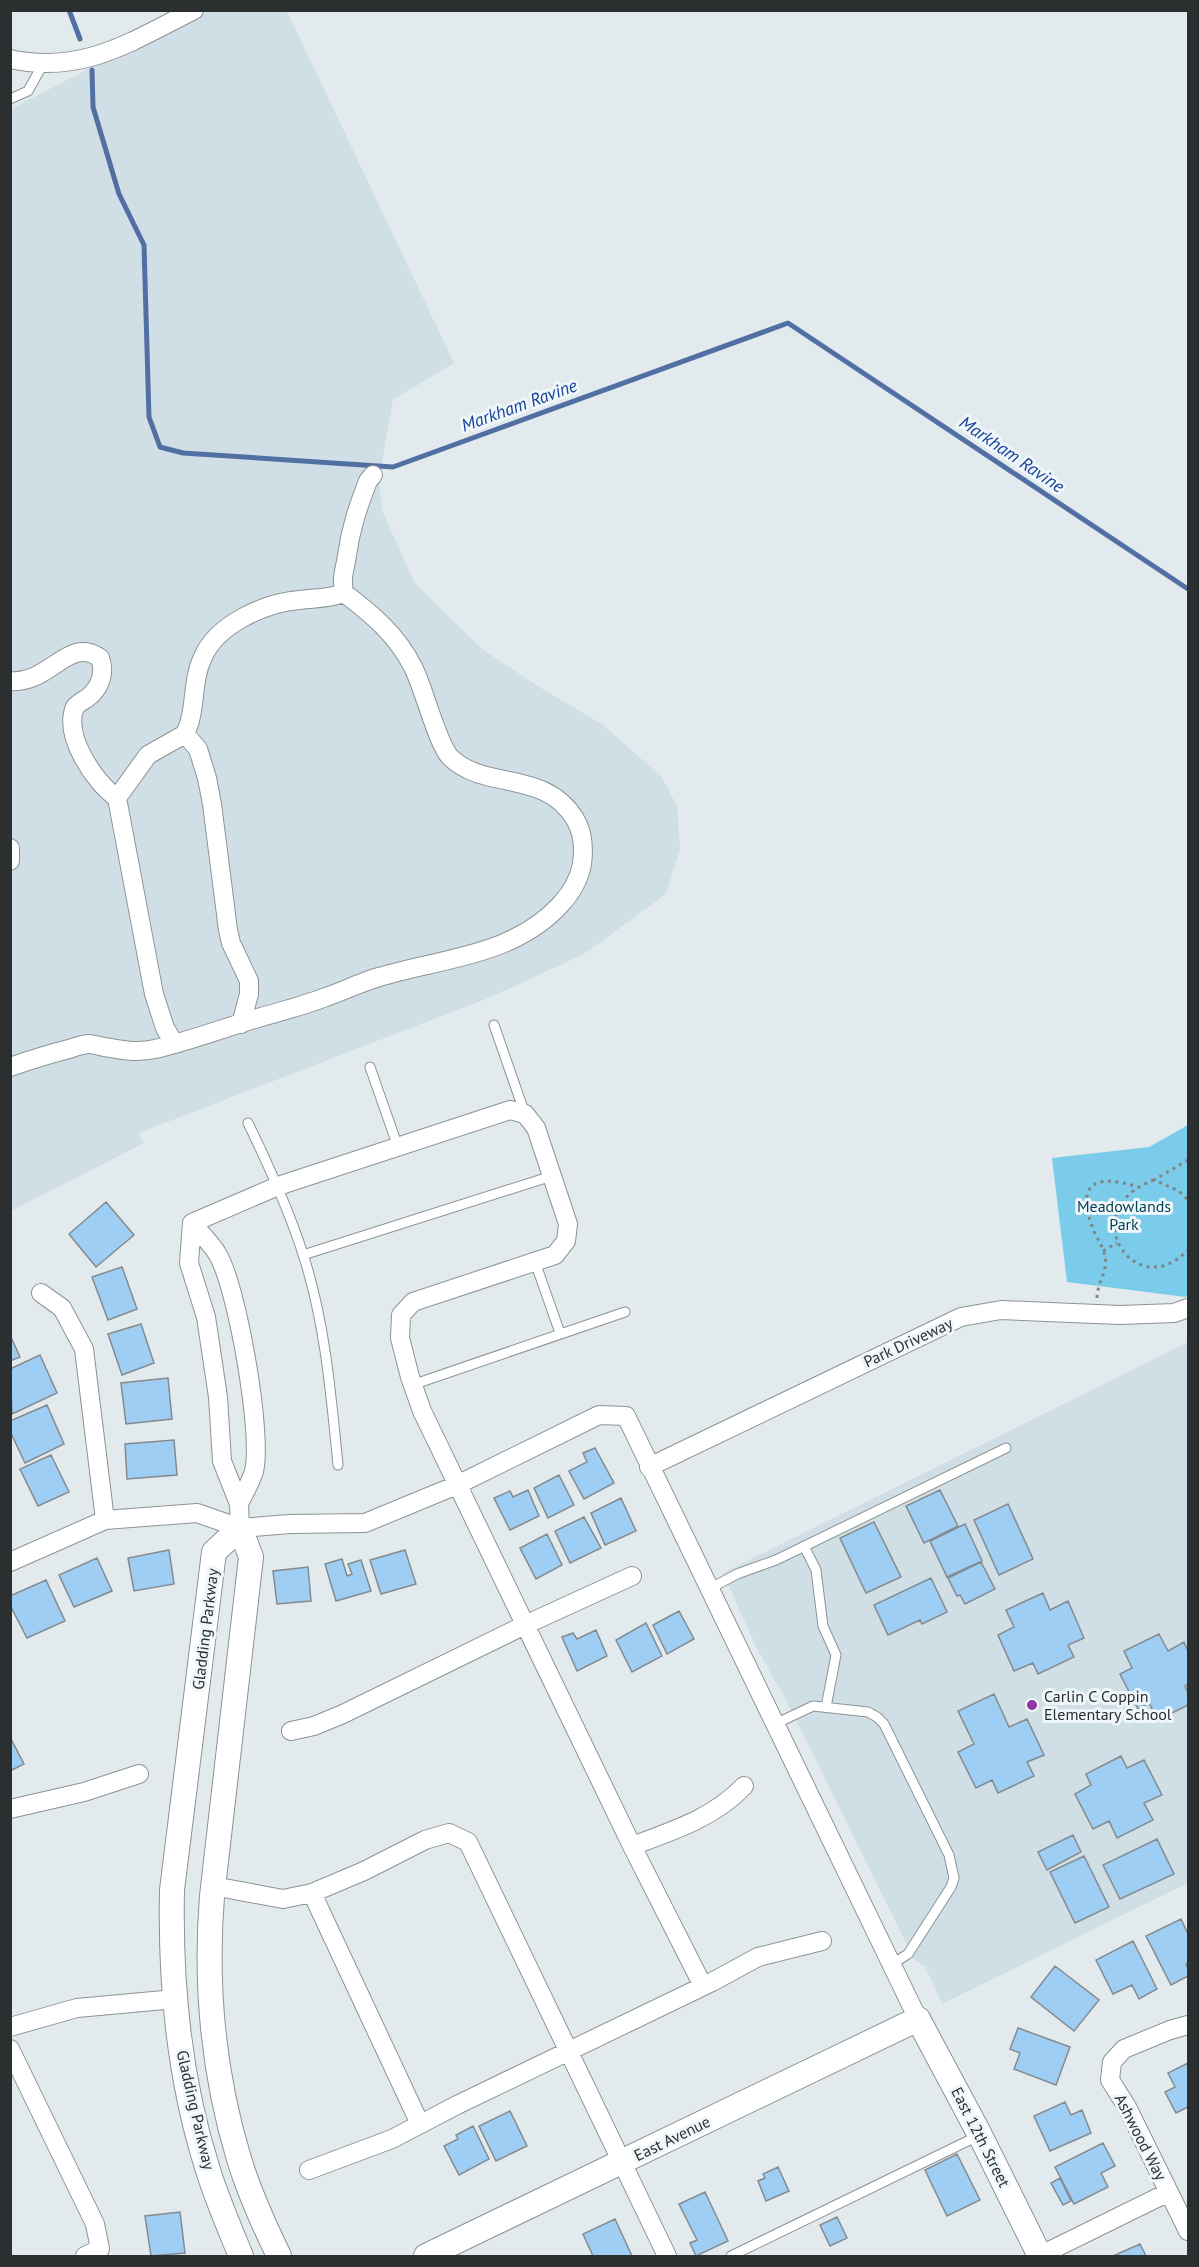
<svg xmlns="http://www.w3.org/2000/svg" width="1199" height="2267" viewBox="0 0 1199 2267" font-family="'PT Sans',sans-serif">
  <rect width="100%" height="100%" fill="#e2eaed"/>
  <path fill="#d0dfe6" d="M200,11H287L454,363L393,400L379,478L382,510L414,582L482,649L536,685L603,725L661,776L677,806L680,849L666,894L584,954L491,997L149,1129L139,1134L144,1143L11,1211V109Z
    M1188,1342V1883L942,2004L926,1968L914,1959L786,1700L757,1649L723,1573Z"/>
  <path fill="#7accea" d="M1188,1125V1295L1186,1297L1067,1282L1052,1158L1149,1147Z"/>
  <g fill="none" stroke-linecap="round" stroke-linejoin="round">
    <path stroke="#526fa4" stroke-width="5" d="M69,10L80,39
      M92,70L93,107L119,194L144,245L149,417L160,447L183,453L393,467L788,323L1188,589"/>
  </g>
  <path fill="#9ecef4" stroke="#848a8e" stroke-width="1.5" d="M106,1202L134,1235L96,1267L69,1234Z
    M122,1267L137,1309L108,1320L92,1277Z
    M141,1324L154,1363L122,1375L108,1334Z
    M10,1335L20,1357L10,1361Z
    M40,1355L57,1393L12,1414L10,1369Z
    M168,1378L172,1419L126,1424L121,1383Z
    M47,1405L64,1444L25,1463L10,1431V1421Z
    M174,1440L177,1475L127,1479L125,1444Z
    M595,1448L614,1483L584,1499L569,1471L587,1462L583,1453Z
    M51,1455L69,1492L38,1506L20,1469Z
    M559,1475L574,1505L548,1518L534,1488Z
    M528,1490L539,1516L510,1530L494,1498L510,1491L513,1497Z
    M940,1490L958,1526L924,1543L906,1506Z
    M621,1498L636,1531L605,1545L591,1513Z
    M1008,1504L1033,1559L999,1575L974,1520Z
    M584,1517L601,1548L570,1563L555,1531Z
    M874,1522L901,1577L866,1593L840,1538Z
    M965,1524L982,1561L947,1577L930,1541Z
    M547,1534L562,1565L536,1579L520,1548Z
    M169,1550L174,1584L134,1591L128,1558Z
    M405,1550L416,1584L381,1594L370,1560Z
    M97,1558L112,1591L74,1607L59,1575Z
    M342,1559L347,1576L352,1574L348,1564L361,1560L371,1591L336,1601L325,1564Z
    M981,1562L995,1589L965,1604L960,1595L957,1596L948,1578Z
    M308,1567L311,1601L277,1604L273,1571Z
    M931,1578L947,1612L922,1624L920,1620L888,1635L874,1605Z
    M46,1580L65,1621L27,1638L10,1605V1596Z
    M1043,1593L1050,1610L1068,1601L1084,1638L1068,1645L1074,1657L1038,1674L1033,1663L1014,1671L998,1635L1014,1627L1006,1610Z
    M679,1611L694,1639L667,1654L653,1625Z
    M646,1623L662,1656L632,1672L616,1640Z
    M596,1630L607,1656L577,1671L562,1637L573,1633L577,1639Z
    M1159,1634L1168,1651L1184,1642L1188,1651V1684L1185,1686L1188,1693V1705L1158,1720L1149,1703L1138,1709L1120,1674L1132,1668L1124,1651Z
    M994,1694L1009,1727L1027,1719L1044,1755L1027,1762L1034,1776L998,1793L992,1780L976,1788L958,1752L974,1744L958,1711Z
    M10,1737L24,1764L10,1771Z
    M1121,1756L1127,1768L1144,1760L1162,1795L1144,1803L1153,1820L1117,1838L1109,1821L1093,1829L1075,1794L1091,1785L1086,1774Z
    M1073,1835L1081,1852L1047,1870L1038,1852Z
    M1157,1839L1174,1874L1120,1899L1103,1865Z
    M1084,1856L1109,1907L1075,1923L1050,1872Z
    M1181,1919L1188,1934V1963L1186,1964L1188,1969V1976L1171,1985L1146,1936Z
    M1133,1941L1157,1989L1139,1999L1132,1985L1113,1994L1096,1960Z
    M1055,1966L1099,2000L1074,2031L1031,1997Z
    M1018,2028L1070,2047L1056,2085L1014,2069L1020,2053L1010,2049Z
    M1188,2063V2107L1176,2113L1165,2092L1175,2087L1168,2073Z
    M1065,2102L1071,2115L1082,2110L1091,2133L1050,2151L1034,2116Z
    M510,2111L527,2146L496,2161L479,2126Z
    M473,2126L489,2159L459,2175L444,2146L458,2139L456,2135Z
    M1103,2143L1115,2166L1101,2173L1108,2187L1074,2204L1055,2167Z
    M957,2154L980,2200L947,2216L925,2170Z
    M778,2167L789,2191L766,2201L758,2181L765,2178L763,2174Z
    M1060,2178L1071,2201L1063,2205L1051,2183Z
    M705,2192L728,2241L696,2256L690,2243L697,2240L679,2204Z
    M180,2212L185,2253L151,2256L145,2216Z
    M837,2217L847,2238L830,2246L820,2225Z
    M615,2219L632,2256H593L583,2234Z
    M1140,2244L1146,2256H1113Z"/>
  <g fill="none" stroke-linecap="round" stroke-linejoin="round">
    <defs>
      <path id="lane" d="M10,99L28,91L43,64
        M494,1025L525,1114
        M370,1067L398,1147
        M248,1123C269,1166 288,1208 303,1254C325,1322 331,1394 338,1465
        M303,1255L552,1176
        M535,1262L560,1333
        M412,1385L625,1312
        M804,1546L816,1570L823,1626L836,1655L826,1707
        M709,1589L737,1574L776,1560L1006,1448
        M775,1724L813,1706L868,1712L877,1717L884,1724L949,1855L954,1878L951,1887L908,1954L892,1964
        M731,2256L978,2136"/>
      <path id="street" d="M10,59C83,75 132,41 194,10
        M10,681C49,685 69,635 100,658C105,672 101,685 91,695C86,700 79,702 75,707C63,735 94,782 117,798L148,755L185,734C197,710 191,681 203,657C217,624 265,603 299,600C314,598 329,599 344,593
        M185,734L198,749L207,778L212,804L228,930L231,943L249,981V994L241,1024
        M117,798L154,994L165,1028L174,1043
        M10,848V861
        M10,1067C30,1060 49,1054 69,1049C75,1047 83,1044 89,1044C93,1044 99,1046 104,1047C121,1050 137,1053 155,1049C190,1041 223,1028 258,1018C281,1011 303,1006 326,997C344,991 361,982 379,977C442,958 514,956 561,904C572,892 579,880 582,864C584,849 583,832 575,819C545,769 484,791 450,757C437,743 424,688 413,667C397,635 372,614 344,593C341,575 345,571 347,555C351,527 358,507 368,481L373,475
        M192,1223L278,1186L510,1110L525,1114L536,1128L568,1224L566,1241L555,1255L413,1302L401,1315L400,1338L410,1377L422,1411L632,1846L703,1986
        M192,1223L189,1263L206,1317L218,1397L222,1461L239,1504L240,1528
        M192,1223C200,1233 212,1244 218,1255C237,1287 263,1435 254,1471C251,1482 244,1493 239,1504
        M41,1293L62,1308L84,1349L105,1520
        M649,1467L961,1317L1001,1310L1120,1315L1174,1313L1188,1308
        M10,1562L105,1520L197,1513L240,1528L290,1524L365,1523L457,1485L599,1415L626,1416L918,2019
        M291,1731L314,1726L343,1714L525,1625L632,1576
        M10,1809L84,1792L139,1774
        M632,1846C672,1831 714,1818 744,1786
        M213,1886L283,1899L312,1893L364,1871L425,1840L449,1833L468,1842L667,2256
        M312,1893L420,2124
        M1188,2025L1170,2030L1124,2049L1112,2062L1110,2080L1127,2107L1188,2231
        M10,2027L77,2008L175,1999
        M10,2049L95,2224L100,2249L85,2256
        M309,2170L392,2139L457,2105L712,1982L758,1957L822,1941
        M1039,2256L1169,2192"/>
      <path id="secondary" d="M241,2256C229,2227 216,2197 207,2167C179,2078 170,1983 172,1890L214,1552L240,1528L251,1557L212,1896C205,1985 213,2073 239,2159C249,2192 264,2225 279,2256
        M426,2256L918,2019L980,2135L1040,2256"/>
    </defs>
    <use href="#lane" stroke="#8c9396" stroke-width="11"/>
    <use href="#street" stroke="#8c9396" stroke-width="20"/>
    <use href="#secondary" stroke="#8c9396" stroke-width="26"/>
    <path stroke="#7f8486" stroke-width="3" stroke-dasharray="3 4.5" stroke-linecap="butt" d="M1188,1160L1154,1180L1179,1191L1188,1200
      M1154,1180C1073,1209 1134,1306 1188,1250
      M1103,1251L1117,1243
      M1097,1298C1097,1283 1108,1272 1105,1256C1103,1246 1095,1236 1092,1226C1075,1179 1100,1175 1138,1187"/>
    <use href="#lane" stroke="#fff" stroke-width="9"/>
    <use href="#street" stroke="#fff" stroke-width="18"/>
    <use href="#secondary" stroke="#fff" stroke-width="24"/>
  </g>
  <circle fill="#9137a2" stroke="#eff7fb" stroke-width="2" cx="1032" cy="1705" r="6"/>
  <g text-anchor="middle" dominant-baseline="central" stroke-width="6" stroke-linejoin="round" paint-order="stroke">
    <g font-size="16" fill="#043e4f" stroke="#eff7fb">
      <text x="1124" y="1206">Meadowlands<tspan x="1124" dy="18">Park</tspan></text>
    </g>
    <g font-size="16" fill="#2c2f30" stroke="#eff7fb">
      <text transform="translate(908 1342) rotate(-25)">Park Driveway</text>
      <text transform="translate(205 1629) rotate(-83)">Gladding Parkway</text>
      <text transform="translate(196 2110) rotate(77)">Gladding Parkway</text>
      <text transform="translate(981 2137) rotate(63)">East 12th Street</text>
      <text transform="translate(1141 2137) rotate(63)">Ashwood Way</text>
      <text transform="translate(672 2138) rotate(-26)">East Avenue</text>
    </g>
    <g font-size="16" fill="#2c2f30" stroke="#eff7fb" text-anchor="start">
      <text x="1044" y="1696">Carlin C Coppin<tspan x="1044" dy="18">Elementary School</tspan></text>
    </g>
    <g font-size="18" font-style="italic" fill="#17419a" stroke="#eff7fb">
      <text transform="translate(519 405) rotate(-20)">Markham Ravine</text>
      <text transform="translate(1012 454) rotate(34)">Markham Ravine</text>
    </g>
  </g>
  <rect width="1199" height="2267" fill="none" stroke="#2c2f30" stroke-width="24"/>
</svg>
